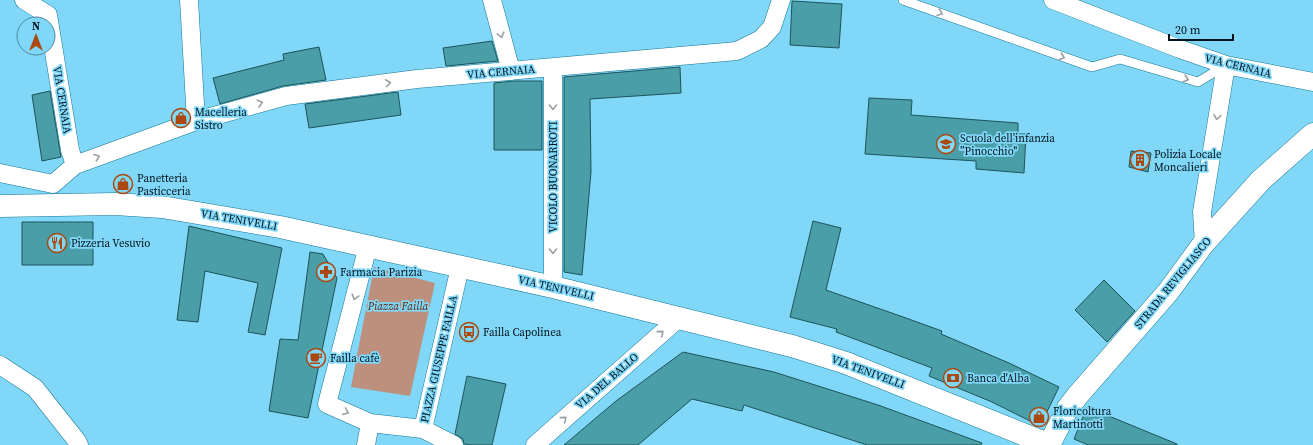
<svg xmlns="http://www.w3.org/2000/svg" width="1313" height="445" viewBox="0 0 1313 445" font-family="'Source Serif 4',serif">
  <rect width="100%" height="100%" fill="#81d7f7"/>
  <path fill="#bd907d" d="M374,267L435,283L410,396L351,387Z"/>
  <path fill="#499ea7" stroke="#1d5459" d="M792,1L842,4L839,48L790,45Z
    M492,41L498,61L446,66L443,48Z
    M319,47L326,80L283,86L220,104L213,78L284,60L283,54Z
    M680,67L681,93L590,99L591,172L582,275L564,272V77Z
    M514,81H542V150H494V83Z
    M50,91L61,157L42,161L32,95Z
    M398,92L401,115L309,128L305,104Z
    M869,98L912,100L911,115L1018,123V134H1026L1024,173L976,169V161L865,154Z
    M1131,151L1151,153L1148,172L1129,167Z
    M813,221L841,228L826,290L906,318L942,331L941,334L1009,363L1059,387L1040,426L992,402L929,376L932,368L836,332L837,329L790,317Z
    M22,222H93V265H22Z
    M189,226L282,248L265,335L248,332L258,283L205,271L198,322L177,320Z
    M310,252L323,254L337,278L308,418L269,411L280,339L298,340Z
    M1104,280L1135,311L1107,342L1075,310Z
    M683,352L774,372L878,405L982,443L981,445H867L744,405L742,411L692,399L638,445H564L616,401Z
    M467,376L506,384L492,445H471L464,444L463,439L455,434Z
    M1087,407L1177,444V445H1088L1074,439Z"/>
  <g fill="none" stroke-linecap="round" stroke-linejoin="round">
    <defs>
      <path id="lane" d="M903,0L1092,67L1120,59L1198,82L1226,65"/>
      <path id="street" d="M24,0L48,15L70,150L75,165
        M189,0L196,121
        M492,0L511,71
        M1053,0L1180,49L1226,65L1313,82
        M0,173L53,184
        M53,184L75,165L196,121L286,96L417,79L737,51L761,39L772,27L781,0
        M1204,243L1202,212L1226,65
        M368,246L327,404L370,423L423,429L460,267
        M553,287V68
        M0,365L35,388L77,441L79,445
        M423,429L454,445
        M366,445L370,423
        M535,445L679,318"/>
      <path id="secondary" d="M1049,445L1068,408L1078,395L1168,292L1204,243L1261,180L1313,134"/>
      <path id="primary" d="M0,206L115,204L162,207L280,227L553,287L792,346L846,363L1050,445"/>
    </defs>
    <use href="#lane" stroke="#137794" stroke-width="10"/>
    <use href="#street" stroke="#137794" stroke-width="19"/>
    <use href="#secondary" stroke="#137794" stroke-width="23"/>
    <use href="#primary" stroke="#137794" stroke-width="23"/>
    <use href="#lane" stroke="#fff" stroke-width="9"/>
    <use href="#street" stroke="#fff" stroke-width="18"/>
    <use href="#secondary" stroke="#fff" stroke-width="22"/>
    <use href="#primary" stroke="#fff" stroke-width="22"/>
  </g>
  <defs><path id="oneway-chevron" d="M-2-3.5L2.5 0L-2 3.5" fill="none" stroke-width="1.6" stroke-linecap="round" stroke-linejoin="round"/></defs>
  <g stroke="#99a0a4">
    <use href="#oneway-chevron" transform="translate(940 13) rotate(20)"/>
    <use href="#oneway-chevron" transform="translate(501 35) rotate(75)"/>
    <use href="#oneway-chevron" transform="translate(1062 57) rotate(19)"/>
    <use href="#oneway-chevron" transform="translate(1186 79) rotate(17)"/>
    <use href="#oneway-chevron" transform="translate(388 83) rotate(-7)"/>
    <use href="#oneway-chevron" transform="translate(260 103) rotate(-15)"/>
    <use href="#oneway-chevron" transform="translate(553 107) rotate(90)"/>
    <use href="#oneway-chevron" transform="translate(1217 117) rotate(99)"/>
    <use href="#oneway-chevron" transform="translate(97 157) rotate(-20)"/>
    <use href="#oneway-chevron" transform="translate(553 251) rotate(90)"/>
    <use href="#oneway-chevron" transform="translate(355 297) rotate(105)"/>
    <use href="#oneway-chevron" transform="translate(661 333) rotate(-41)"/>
    <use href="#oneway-chevron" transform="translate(346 412) rotate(24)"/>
    <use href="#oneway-chevron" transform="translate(564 419) rotate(-41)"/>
  </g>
  <defs>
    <symbol id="shop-ring" viewBox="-11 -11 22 22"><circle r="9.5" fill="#81d7f7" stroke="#ab480f" stroke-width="1.5"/><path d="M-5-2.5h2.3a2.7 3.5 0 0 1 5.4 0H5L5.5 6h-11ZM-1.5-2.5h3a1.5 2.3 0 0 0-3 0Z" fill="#ab480f"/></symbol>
    <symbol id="school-ring" viewBox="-11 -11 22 22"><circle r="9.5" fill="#81d7f7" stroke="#ab480f" stroke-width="1.5"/><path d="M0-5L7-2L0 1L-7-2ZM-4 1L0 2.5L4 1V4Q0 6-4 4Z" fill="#ab480f"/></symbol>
    <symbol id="building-ring" viewBox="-11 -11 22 22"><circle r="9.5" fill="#81d7f7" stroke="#ab480f" stroke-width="1.5"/><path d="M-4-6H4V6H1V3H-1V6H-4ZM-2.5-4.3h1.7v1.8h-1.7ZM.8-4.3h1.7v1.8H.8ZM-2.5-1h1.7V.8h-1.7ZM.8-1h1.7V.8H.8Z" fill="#ab480f"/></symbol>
    <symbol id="restaurant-ring" viewBox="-11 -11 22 22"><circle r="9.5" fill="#81d7f7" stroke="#ab480f" stroke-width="1.5"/><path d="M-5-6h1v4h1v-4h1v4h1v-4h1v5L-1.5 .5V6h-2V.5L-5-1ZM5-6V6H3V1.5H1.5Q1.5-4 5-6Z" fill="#ab480f"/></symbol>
    <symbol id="pharmacy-ring" viewBox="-11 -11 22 22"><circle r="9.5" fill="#81d7f7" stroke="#ab480f" stroke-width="1.5"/><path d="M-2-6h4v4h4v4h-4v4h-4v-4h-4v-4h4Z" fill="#ab480f"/></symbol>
    <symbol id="bus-ring" viewBox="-11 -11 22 22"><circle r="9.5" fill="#81d7f7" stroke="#ab480f" stroke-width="1.5"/><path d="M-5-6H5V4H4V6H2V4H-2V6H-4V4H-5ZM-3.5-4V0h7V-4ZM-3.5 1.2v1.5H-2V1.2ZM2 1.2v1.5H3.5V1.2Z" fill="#ab480f"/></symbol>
    <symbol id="cafe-ring" viewBox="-11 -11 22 22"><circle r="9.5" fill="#81d7f7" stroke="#ab480f" stroke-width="1.5"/><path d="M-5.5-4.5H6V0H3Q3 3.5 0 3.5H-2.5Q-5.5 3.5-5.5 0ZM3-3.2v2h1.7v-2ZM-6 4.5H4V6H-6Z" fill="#ab480f"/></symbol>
    <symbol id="bank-ring" viewBox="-11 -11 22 22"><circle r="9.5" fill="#81d7f7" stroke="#ab480f" stroke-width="1.5"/><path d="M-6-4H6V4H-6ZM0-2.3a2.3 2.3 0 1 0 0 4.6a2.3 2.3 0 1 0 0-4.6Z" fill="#ab480f"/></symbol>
  </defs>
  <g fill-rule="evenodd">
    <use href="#shop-ring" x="170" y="107" width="22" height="22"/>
    <use href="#school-ring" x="935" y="133" width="22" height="22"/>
    <use href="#building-ring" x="1129" y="149" width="22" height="22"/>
    <use href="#shop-ring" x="112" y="173" width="22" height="22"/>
    <use href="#restaurant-ring" x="46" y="232" width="22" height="22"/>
    <use href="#pharmacy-ring" x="315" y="261" width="22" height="22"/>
    <use href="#bus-ring" x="458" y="321" width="22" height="22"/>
    <use href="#cafe-ring" x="305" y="347" width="22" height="22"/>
    <use href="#bank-ring" x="942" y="367" width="22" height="22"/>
    <use href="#shop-ring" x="1028" y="406" width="22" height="22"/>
  </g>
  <g text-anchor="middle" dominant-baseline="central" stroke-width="3.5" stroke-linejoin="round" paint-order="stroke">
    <g font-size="11" fill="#00121b" stroke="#81d7f7">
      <text transform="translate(1238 66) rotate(14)">VIA CERNAIA</text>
      <text transform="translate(501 72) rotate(-5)">VIA CERNAIA</text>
      <text transform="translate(62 100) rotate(81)">VIA CERNAIA</text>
      <text transform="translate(553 177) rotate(-90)">VICOLO BUONARROTI</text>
      <text transform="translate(239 220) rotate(10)">VIA TENIVELLI</text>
      <text transform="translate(1173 283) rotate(-51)">STRADA REVIGLIASCO</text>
      <text transform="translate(556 288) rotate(13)">VIA TENIVELLI</text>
      <text transform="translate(439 359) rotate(-77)">PIAZZA GIUSEPPE FAILLA</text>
      <text transform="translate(868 372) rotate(20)">VIA TENIVELLI</text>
      <text transform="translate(607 381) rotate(-41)">VIA DEL BALLO</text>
    </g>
    <g font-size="11" fill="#00121b" stroke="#81d7f7" text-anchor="start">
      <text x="195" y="112">Macelleria<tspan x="195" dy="13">Sistro</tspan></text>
      <text x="960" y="138">Scuola dell’infanzia<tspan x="960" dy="13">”Pinocchio"</tspan></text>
      <text x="1154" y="154">Polizia Locale<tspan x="1154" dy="13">Moncalieri</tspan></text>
      <text x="137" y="178">Panetteria<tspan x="137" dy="13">Pasticceria</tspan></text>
      <text x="71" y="243">Pizzeria Vesuvio</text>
      <text x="340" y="272">Farmacia Parizia</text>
      <text x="483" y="332">Failla Capolinea</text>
      <text x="330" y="358">Failla cafè</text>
      <text x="967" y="378">Banca d'Alba</text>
      <text x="1053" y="411">Floricoltura<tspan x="1053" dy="13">Martinotti</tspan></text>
    </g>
    <g font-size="11" font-style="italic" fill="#60280b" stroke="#81d7f7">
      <text x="398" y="306">Piazza Failla</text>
    </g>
  </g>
  <g transform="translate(36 36)"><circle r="19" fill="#81d7f7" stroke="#4d889f"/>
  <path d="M0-3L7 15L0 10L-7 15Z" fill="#ab480f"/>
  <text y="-6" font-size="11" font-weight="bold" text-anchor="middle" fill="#00121b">N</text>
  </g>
  <path d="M1169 34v6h64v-6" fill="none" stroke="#00121b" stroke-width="2"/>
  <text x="1175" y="34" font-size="12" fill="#00121b" stroke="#81d7f7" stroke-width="3" paint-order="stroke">20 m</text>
</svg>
